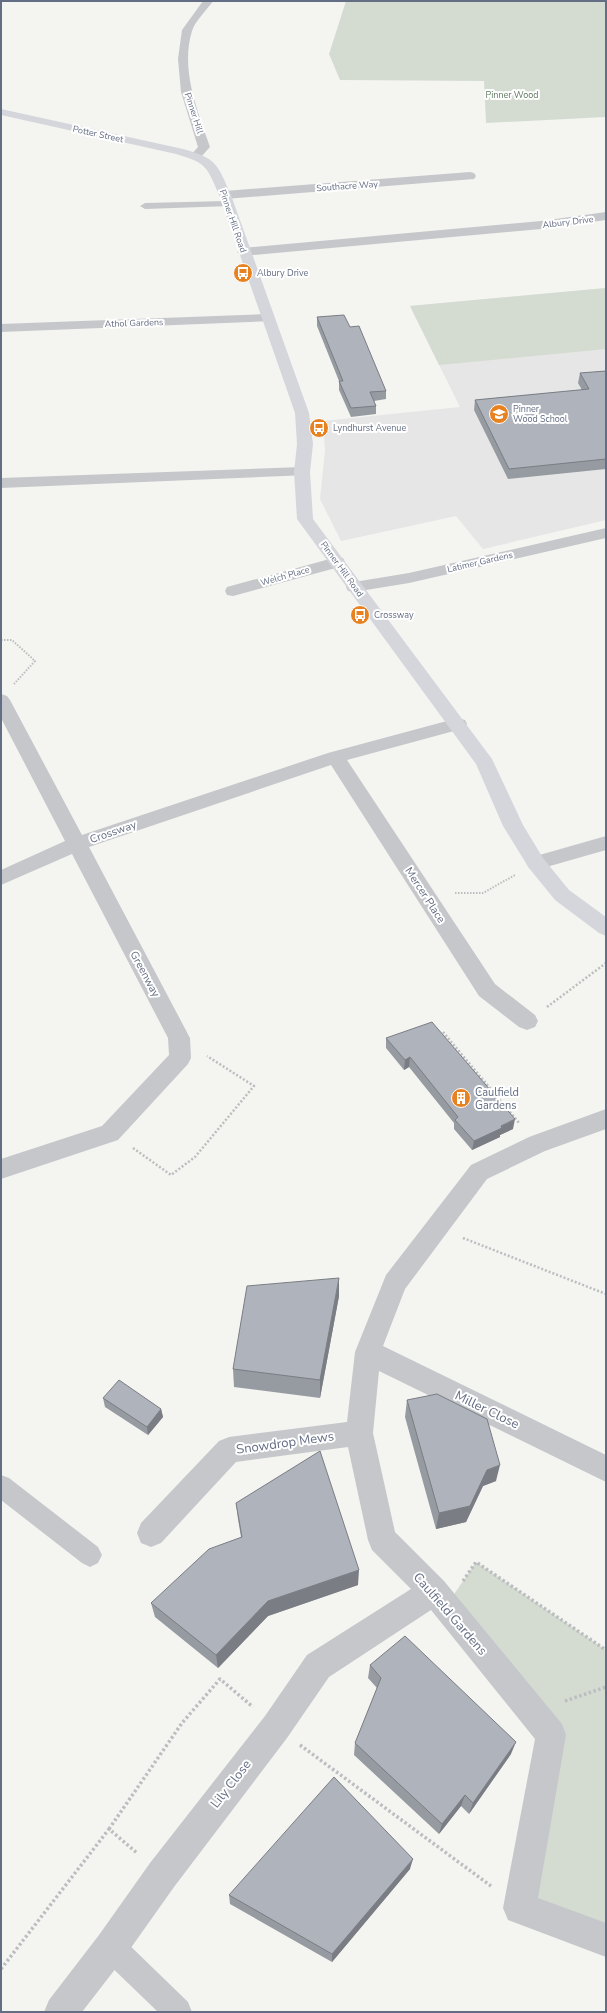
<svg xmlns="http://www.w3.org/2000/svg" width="607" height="2013" viewBox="0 0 607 2013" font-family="'Nunito Sans',sans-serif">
  <rect width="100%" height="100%" fill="#f4f5f1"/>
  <path fill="#e5e6e5" d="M606,288V520L483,549L456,516L341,541L320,499L325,451L323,421L460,407L410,306Z"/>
  <path fill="#d4dcd2" d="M346,1H606V117L486,123L484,81L340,80L329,54Z
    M606,288V349L439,365L410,306Z
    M476,1562L606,1650V1940L520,1908L551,1735L446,1606Z"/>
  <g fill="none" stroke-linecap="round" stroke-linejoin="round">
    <path stroke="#bcbdc0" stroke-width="2" stroke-dasharray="1.5 1.5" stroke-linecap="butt" d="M1,640H12L35,661L14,684
      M455,893H483L515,875"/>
    <path stroke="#bcbdc0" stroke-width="2.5" stroke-dasharray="2 2" stroke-linecap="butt" d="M547,1007L606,963
      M443,1032L520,1124
      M133,1148L171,1175L195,1157L254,1086L207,1056
      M463,1238L606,1294"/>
    <path stroke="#bcbdc0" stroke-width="3.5" stroke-dasharray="2.5 2.5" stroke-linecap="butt" d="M463,1581L476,1562L606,1650
      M565,1701L606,1687
      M300,1745L491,1886
      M109,1829L182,1723L220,1679L253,1707
      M1,1969L109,1829L137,1853"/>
    <path fill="#c5c7cb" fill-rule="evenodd" d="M227,201L231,202L232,204L231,206L145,209L140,206L145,203Z
      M1,1475L9,1478L98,1547L102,1555L98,1563L90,1567L82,1563L1,1500Z
      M111,1933L121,1937L188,2002L192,2012H158L101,1957L97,1947L101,1937Z"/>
    <path fill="#c5c7cb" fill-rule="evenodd" d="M203,1H213C207,10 195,21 192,31C180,70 198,111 210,147L200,158L196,159L190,156L198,147L181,92L178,59L182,30Z
      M470,172L474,173L476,176L474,179L225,199L219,195L225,191Z
      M606,212V220L541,229L243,256L237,252L243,248L541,221Z
      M267,314L272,315L274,318L272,321L1,332V324Z
      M302,467L307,469L310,472L307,475L1,488V478Z
      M606,528V538L409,583L354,592L348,591L346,587L348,583L354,582L409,573Z
      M337,557L343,558L345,562L343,566L233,596L227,595L225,591L227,587Z
      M1,694L7,696L10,700L82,835L328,753L458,718L465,720L467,724L465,728L347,760L495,984L535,1015L538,1021L535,1027L527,1030L519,1027L479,996L331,765L89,847L190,1038L191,1058L188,1064L118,1140L1,1179V1159L102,1126L169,1055L168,1038L72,854L1,885V870L65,841L1,718Z
      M606,836V850L536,870L529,868L526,863L529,858Z
      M606,1109V1129L545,1151L487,1179L405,1289L383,1346L606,1455V1482L379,1371L373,1433L395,1532L444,1581L562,1724L566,1735L538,1898L606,1923V1957L508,1920L503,1908L535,1739L431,1610L329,1677L287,1738L174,1887L123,1959L82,2012H44L49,2000L99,1935L150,1863L265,1716L307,1655L411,1589L372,1550L368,1540L348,1447L236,1462L161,1543L151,1547L141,1543L137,1533L141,1523L219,1441L229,1437L347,1422L355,1352L386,1275L471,1165L529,1137Z"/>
    <path fill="#d4d6dc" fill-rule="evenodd" d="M1,109L183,149C218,159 217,164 231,195L309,413L313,444L310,472L313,519L492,759L523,825L543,858L569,890L606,917V936L599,933L555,900L529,868L503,826L476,764L297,519L294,472L297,444L295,413L219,195C207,167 207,163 176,154L1,115Z"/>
  </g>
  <path fill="#969aa1" d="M317,317L350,327L386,391V399L374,401L376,406V414L351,417L339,390V381L317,326Z
    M606,371V469L508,479L474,410L475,400L582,390L578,383L580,373Z
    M386,1038L513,1129L500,1135V1137L472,1150L454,1129V1123L409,1067L404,1070L386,1048Z
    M339,1296L320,1398L234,1387L233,1369Z
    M103,1398L161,1409L163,1417L148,1435L105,1407Z
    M407,1400L496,1481L483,1486L466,1522L436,1529L405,1417Z
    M236,1503L358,1585L268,1616L218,1668L155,1617L151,1603L241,1537L238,1519Z
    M370,1665L511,1754L469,1814L461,1806L439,1834L354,1755L355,1743L377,1688L368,1678Z
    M410,1869L332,1962L230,1904L229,1895Z"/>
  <path fill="#7a7d83" d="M410,1057L409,1067L404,1070L405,1060Z
    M515,1119L513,1129L500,1135V1137L472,1150L474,1141Z
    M339,1278V1296L320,1398V1380Z
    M161,1409L163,1417L148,1435L147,1427Z
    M500,1465L496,1481L483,1486L466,1522L436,1529L439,1513L487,1470Z
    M359,1570L358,1585L268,1616L218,1668L216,1655L268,1601Z
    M516,1742L511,1754L469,1814L473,1803Z
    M465,1795L461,1806L439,1834L442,1824Z
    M413,1859L410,1869L332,1962V1954Z"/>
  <path fill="#afb3bb" stroke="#7a7d83" d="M344,315L350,327L359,326L386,391L370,392L376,406L351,408L339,381H343L317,317Z
    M606,371V459L509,469L475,400L589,389L580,373Z
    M432,1022L515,1119L501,1126L502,1128L474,1141L455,1120L458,1117L410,1057L405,1060L386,1038Z
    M339,1278L320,1380L233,1369L247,1286Z
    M119,1380L161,1409L147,1427L103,1398Z
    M437,1394L487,1419L500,1465L487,1470L470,1506L439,1513L407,1400Z
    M320,1451L359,1570L268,1601L216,1655L151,1603L209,1549L242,1537L236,1503Z
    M405,1636L516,1742L473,1803L465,1795L442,1824L355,1743L381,1678L370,1665Z
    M334,1777L413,1859L332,1954L229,1895Z"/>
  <defs>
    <symbol id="bus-disc" viewBox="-11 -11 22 22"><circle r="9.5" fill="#e8811f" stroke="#fff"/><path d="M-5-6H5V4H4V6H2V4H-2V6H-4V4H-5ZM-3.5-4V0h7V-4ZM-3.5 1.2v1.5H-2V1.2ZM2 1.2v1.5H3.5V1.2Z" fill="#fff"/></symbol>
    <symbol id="school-disc" viewBox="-11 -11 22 22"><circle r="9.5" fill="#e8811f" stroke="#fff"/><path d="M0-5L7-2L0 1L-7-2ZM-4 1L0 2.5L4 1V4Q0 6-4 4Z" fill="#fff"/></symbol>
    <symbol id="building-disc" viewBox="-11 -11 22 22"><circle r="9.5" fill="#e8811f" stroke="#fff"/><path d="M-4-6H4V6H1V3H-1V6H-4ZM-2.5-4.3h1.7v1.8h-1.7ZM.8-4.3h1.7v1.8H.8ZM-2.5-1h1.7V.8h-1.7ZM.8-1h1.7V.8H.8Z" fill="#fff"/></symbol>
  </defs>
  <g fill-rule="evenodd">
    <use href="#bus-disc" x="232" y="262" width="22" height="22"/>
    <use href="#school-disc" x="488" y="403" width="22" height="22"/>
    <use href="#bus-disc" x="308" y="417" width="22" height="22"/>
    <use href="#bus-disc" x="349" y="604" width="22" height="22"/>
    <use href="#building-disc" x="450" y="1087" width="22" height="22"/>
  </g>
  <g text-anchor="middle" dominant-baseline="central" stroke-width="4" stroke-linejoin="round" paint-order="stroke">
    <g font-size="9" fill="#627a63" stroke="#fff">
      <text x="512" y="95">Pinner Wood</text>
    </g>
    <g font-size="9" fill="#636d83" stroke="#fff">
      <text transform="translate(194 113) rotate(72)">Pinner Hill</text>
      <text transform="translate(98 134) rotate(12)">Potter Street</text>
      <text transform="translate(347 186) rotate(-4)">Southacre Way</text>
      <text transform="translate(233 221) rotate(71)">Pinner Hill Road</text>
      <text transform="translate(568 222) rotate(-7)">Albury Drive</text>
      <text transform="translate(134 323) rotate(-2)">Athol Gardens</text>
      <text transform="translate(480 562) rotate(-13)">Latimer Gardens</text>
      <text transform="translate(342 569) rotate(54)">Pinner Hill Road</text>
      <text transform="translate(285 576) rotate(-16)">Welch Place</text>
    </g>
    <g font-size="9" fill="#636d83" stroke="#fff" text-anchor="start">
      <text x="257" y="273">Albury Drive</text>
      <text x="513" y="409">Pinner<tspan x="513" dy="10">Wood School</tspan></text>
      <text x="333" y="428">Lyndhurst Avenue</text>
      <text x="374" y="615">Crossway</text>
    </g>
    <g font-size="11" fill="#636d83" stroke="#fff">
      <text transform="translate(113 832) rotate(-19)">Crossway</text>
      <text transform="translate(425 895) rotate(57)">Mercer Place</text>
      <text transform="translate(145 974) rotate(62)">Greenway</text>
    </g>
    <g font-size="11" fill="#636d83" stroke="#fff" text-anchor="start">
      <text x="475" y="1092">Caulfield<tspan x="475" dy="13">Gardens</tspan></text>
    </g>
    <g font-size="13" fill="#636d83" stroke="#fff">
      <text transform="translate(487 1410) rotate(26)">Miller Close</text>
      <text transform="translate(285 1443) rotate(-8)">Snowdrop Mews</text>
      <text transform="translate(450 1614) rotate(49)">Caulfield Gardens</text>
      <text transform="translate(231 1784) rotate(-52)">Lily Close</text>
    </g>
  </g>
  <rect width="607" height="2013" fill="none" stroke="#636d83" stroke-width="4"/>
</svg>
